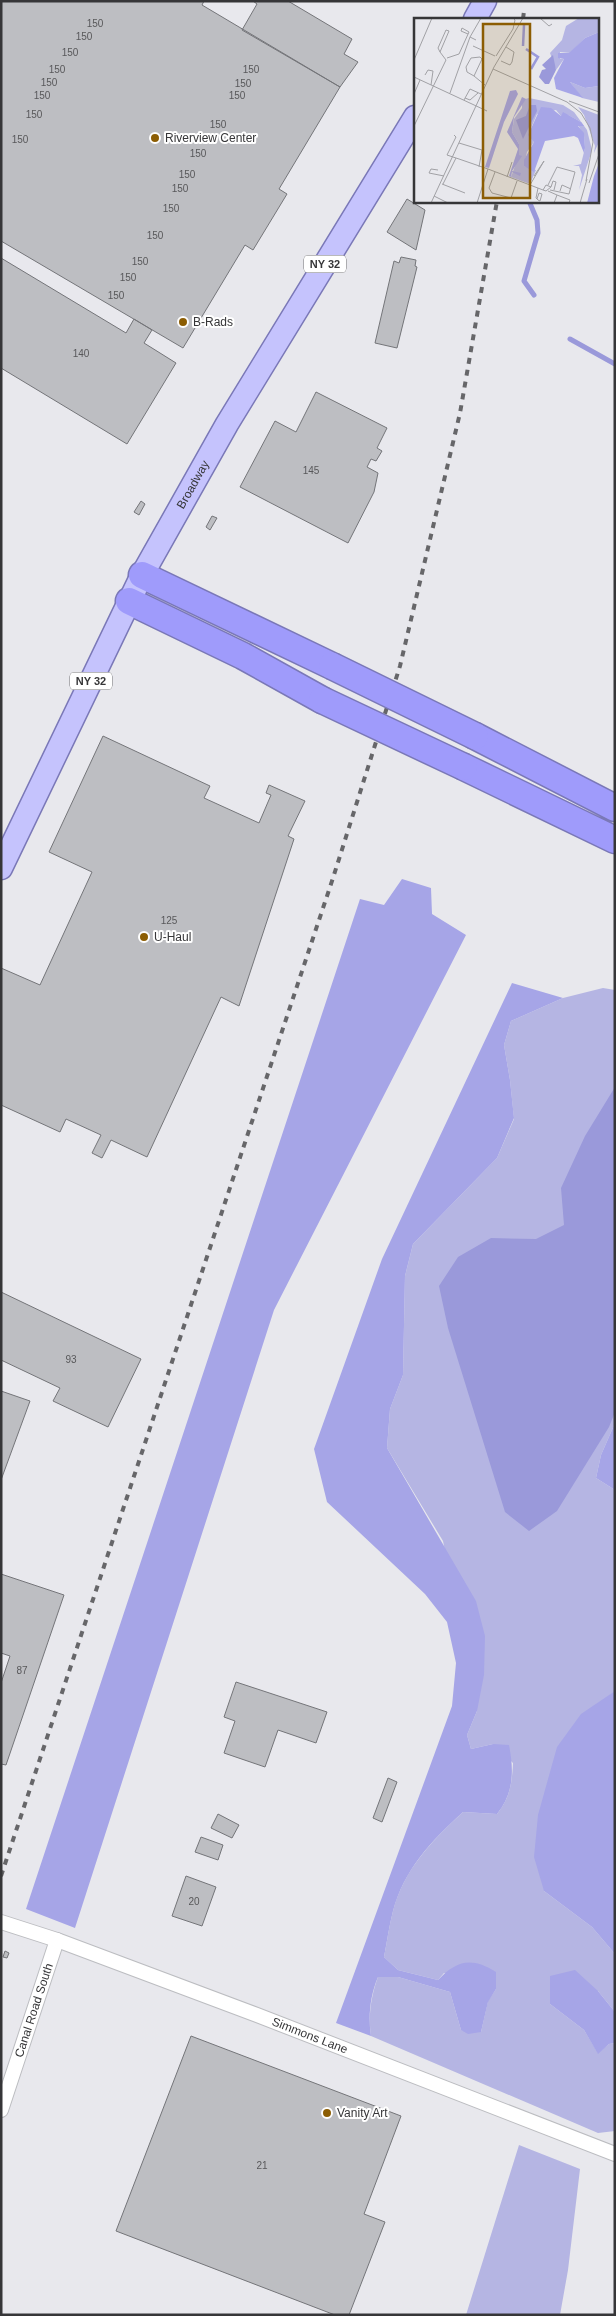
<svg xmlns="http://www.w3.org/2000/svg" width="616" height="2316" viewBox="0 0 616 2316" font-family="Helvetica,sans-serif">
  <rect width="100%" height="100%" fill="#e8e8ed"/>
  <path fill="#b5b5e3" d="M603,988L615,990V1423L601,1455L596,1478L615,1490V1691L608,1697L544,1891L592,1927L615,1954V2012L598,1991L550,2004L584,2030L598,2053L609,2044L615,2043V2131L598,2133L371,2036C368,2016 371,1996 378,1977H398L450,1992L461,2030L481,2032L488,2001L496,1989L444,1973L438,1980L398,1970L384,1957C387,1942 389,1926 393,1911C404,1869 432,1841 463,1812L497,1814C510,1798 512,1783 513,1763L493,1744L471,1749L467,1735L477,1711L443,1541L387,1448L390,1409L403,1375L405,1276L413,1244L497,1158L514,1119L510,1080L504,1045L511,1021L563,998Z
    M519,2145L580,2169L568,2270L560,2315H466Z"/>
  <path fill="#a6a5e7" d="M402,879L431,888L432,914L466,935L274,1310L75,1928L26,1909L360,899L384,905Z
    M512,983L563,998L511,1021L504,1045L510,1080L514,1118L497,1158L413,1244L405,1276L403,1375L390,1409L387,1448L476,1601L485,1636L484,1675L477,1711L467,1735L471,1749L493,1744L509,1745C514,1771 514,1793 497,1814L463,1812C431,1841 404,1870 393,1911C389,1926 387,1942 384,1957L398,1970L438,1980C457,1960 472,1957 496,1972V1989L488,2002L481,2032L468,2034L461,2030L450,1992L398,1977H378C370,1996 368,2017 371,2036L336,2023L452,1706L456,1663L447,1622L425,1594L327,1502L314,1449L382,1259Z
    M615,1423V1490L596,1478L601,1455Z
    M615,1691V1954L592,1927L544,1891L534,1857L538,1815L557,1747L581,1714Z
    M575,1970L598,1991L615,2012V2043L609,2044L598,2054L584,2030L550,2004V1976Z"/>
  <path fill="#9a99da" d="M615,1087V1412L609,1427L557,1511L529,1531L505,1512L448,1328L439,1286L458,1257L491,1238L536,1239L564,1225L561,1188L585,1136Z"/>
  <g fill="none" stroke-linecap="round" stroke-linejoin="round">
    <path stroke="#9a99da" stroke-width="5" d="M529,201L537,220L538,233L524,281L534,295
      M570,339L615,364"/>
  </g>
  <path fill="#bdbec2" stroke="#747579" d="M1,1H204L202,5L340,87L279,189L287,194L253,250L245,245L183,348L1,241Z
    M253,1H288L352,39L344,54L358,62L340,87L242,30L257,4Z
    M407,199L425,210L416,250L387,232Z
    M401,257L416,260L415,266L417,267L397,348L375,343L394,261L399,263Z
    M1,258L126,333L134,319L152,330L144,343L176,363L127,444L1,368Z
    M316,392L387,428L377,448L382,451L376,461L371,459L367,467L378,473L374,492L348,543L240,487L275,421L296,432Z
    M141,501L145,504L139,515L134,512Z
    M212,516L217,518L210,530L206,527Z
    M103,736L210,786L204,798L259,823L271,795L266,793L269,785L305,801L288,836L294,839L239,1006L221,997L147,1157L111,1140L102,1158L92,1153L101,1135L66,1119L60,1132L1,1105V968L40,985L92,872L49,852Z
    M1,1292L141,1359L108,1427L53,1401L60,1388L1,1360Z
    M1,1391L30,1401L1,1480Z
    M1,1574L64,1595L6,1765L1,1764V1683L10,1656L1,1653Z
    M236,1682L327,1712L316,1743L278,1730L265,1767L224,1753L235,1721L224,1717Z
    M388,1778L397,1782L382,1822L373,1818Z
    M218,1814L239,1825L232,1838L211,1828Z
    M201,1837L223,1845L218,1860L195,1852Z
    M186,1876L216,1887L202,1926L172,1916Z
    M5,1951L9,1953L7,1958L3,1957Z
    M191,2036L401,2116L364,2214L385,2222L349,2315H335L116,2231Z"/>
  <g fill="none" stroke-linecap="round" stroke-linejoin="round">
    <defs>
      <g id="minor">
        <path id="s1" d="M1,1922L57,1940L257,2015L615,2154"/>
        <path id="s2" d="M1,2110L57,1940"/>
      </g>
      <g id="primary">
        <path d="M475,19L485,1"/>
        <path id="s3" d="M1,868L142,575L227,424L415,117"/>
      </g>
      <path id="motorway" d="M142,575L332,666
        M129,601L243,656L322,700
        M475,736L615,808
        M464,767L615,840"/>
    </defs>
    <use href="#minor" stroke="#bcbdc1" stroke-width="16"/>
    <use href="#primary" stroke="#7a78b7" stroke-width="25"/>
    <use href="#motorway" stroke="#7a78b7" stroke-width="29"/>
    <use href="#minor" stroke="#fff" stroke-width="14"/>
    <use href="#primary" stroke="#c5c3fd" stroke-width="22"/>
    <use href="#motorway" stroke="#9f9bfb" stroke-width="26"/>
    <path stroke="#666669" stroke-width="4" stroke-dasharray="6 6" stroke-linecap="butt" d="M523,19L524,11
      M1,1876L333,878L400,666L460,413L497,201"/>
    <defs>
      <path id="motorway-bridge" d="M332,666L475,736
        M322,700L464,767"/>
    </defs>
    <use href="#motorway-bridge" stroke="#7a78b7" stroke-width="29" stroke-linecap="butt"/>
    <use href="#motorway-bridge" stroke="#9f9bfb" stroke-width="26"/>
  </g>
  <g fill="#8c5d03" stroke="#fff" stroke-width="2">
    <circle cx="155" cy="138" r="5"/>
    <circle cx="183" cy="322" r="5"/>
    <circle cx="144" cy="937" r="5"/>
    <circle cx="327" cy="2113" r="5"/>
  </g>
  <g text-anchor="middle" dominant-baseline="central" stroke-width="4" stroke-linejoin="round" paint-order="stroke">
    <g font-size="10" fill="#58585a">
      <text x="95" y="23">150</text>
      <text x="84" y="36">150</text>
      <text x="70" y="52">150</text>
      <text x="57" y="69">150</text>
      <text x="251" y="69">150</text>
      <text x="49" y="82">150</text>
      <text x="243" y="83">150</text>
      <text x="42" y="95">150</text>
      <text x="237" y="95">150</text>
      <text x="34" y="114">150</text>
      <text x="218" y="124">150</text>
      <text x="20" y="139">150</text>
      <text x="198" y="153">150</text>
      <text x="187" y="174">150</text>
      <text x="180" y="188">150</text>
      <text x="171" y="208">150</text>
      <text x="155" y="235">150</text>
      <text x="140" y="261">150</text>
      <text x="128" y="277">150</text>
      <text x="116" y="295">150</text>
      <text x="81" y="353">140</text>
      <text x="311" y="470">145</text>
      <text x="169" y="920">125</text>
      <text x="71" y="1359">93</text>
      <text x="22" y="1670">87</text>
      <text x="194" y="1901">20</text>
      <text x="262" y="2165">21</text>
    </g>
    <g fill="#fff" stroke="#727274" stroke-width="1">
      <rect x="304" y="255.5" width="42" height="17" rx="4"/>
      <rect x="70" y="672.5" width="42" height="17" rx="4"/>
    </g>
    <g font-size="11" font-weight="bold" fill="#363638">
      <text x="325" y="264">NY 32</text>
      <text x="91" y="681">NY 32</text>
    </g>
    <g font-size="12" fill="#363638" stroke="#fff" text-anchor="start">
      <text x="165" y="138">Riverview Center</text>
      <text x="193" y="322">B-Rads</text>
      <text x="154" y="937">U-Haul</text>
      <text x="337" y="2113">Vanity Art</text>
    </g>
    <g font-size="12" fill="#363638" stroke="#fff">
      <text stroke="none"><textPath href="#s3" startOffset="429">Broadway</textPath></text>
      <text stroke="none"><textPath href="#s2" startOffset="105">Canal Road South</textPath></text>
      <text stroke="none"><textPath href="#s1" startOffset="329">Simmons Lane</textPath></text>
    </g>
  </g>
  <g transform="translate(414 18)">
    <rect width="185" height="185" fill="#e8e8ed"/>
    <path d="M165,0H185V14L171,20L156,35L146,34V41H150L142,52L136,35L148,22L152,8ZM156,64L171,70L185,68V84L168,80ZM115,80L149,87L160,94L173,112L178,132L165,172L168,157L165,148H159L167,146L171,130L170,117L164,107L167,104L154,97L147,98L142,92L123,96L115,115L120,124L113,134L110,148L122,152L116,166L97,159L105,137V126L98,114L100,101L108,90V82ZM164,89L185,97V124L180,135L181,128L170,97Z" fill="#b5b5e3"/>
    <path d="M185,14V68L171,70L156,64L169,80L142,71L140,60L150,41L144,40V35H155L171,20ZM102,72L104,76L90,104L75,150L71,149L96,73ZM108,79L112,81L100,99L98,114L105,126V137L108,138L98,153L107,155L106,158L98,154L97,159L95,158L104,131L93,114ZM127,89L137,90L147,98L149,94L167,104L170,108H164L170,115L171,130L170,135L164,120L160,118L131,123L120,154L110,148V142L120,124L114,117ZM185,145V185H173L180,158Z" fill="#a6a5e7"/>
    <path d="M139,37L142,52L135,66H131L125,59L128,52L132,51L128,47ZM116,87H122L123,93L109,121L102,102L112,98Z" fill="#9a99da"/>
    <path fill="none" stroke="#9a99da" stroke-width="2.5" d="M109,28L110,7M112,31L124,39L117,51"/>
    <path fill="none" stroke="#a1a1a5" stroke-width="1" d="M126,0L135,8L138,6M62,22L56,19L67,0M59,28L81,38M26,34L24,30L32,12L35,13M82,38L99,11L101,2L99,0M33,40L45,36L55,14L48,10L47,13L54,16M0,42L18,0M87,43L96,47L98,44L100,34L92,29M79,51L153,84L167,95L176,110L179,124L172,163M11,57L14,52L19,53L17,67M60,58L53,54L52,49L57,40L66,39L68,41L60,58L71,67M0,59L73,93M36,75L56,19M0,76L6,62M51,80L56,82L64,75M50,82L56,71L67,76M155,83L185,94M0,108L32,42L26,34L35,13M40,117L42,119L33,137L45,141L74,151L116,167L129,172L132,173L137,169L132,167L129,172M45,125L68,132L65,149M24,152L17,151L15,155L30,158M81,154L75,170L78,175L97,180L103,163M93,159L98,144M175,165L185,136M28,166L51,175M29,166L42,140M116,167L130,143L120,158M134,167L143,149L161,154L155,176L136,172M137,169L139,163L142,164L140,172M134,173L143,177L140,185M146,173L148,167L157,171M143,177L156,182L155,185M20,178L34,185M123,181L125,175L128,176L126,183L124,182L122,180L124,170M17,185L80,49L109,0M63,185L74,151M166,185L173,161"/>
    <path fill="#8c5d03" fill-opacity="0.15" stroke="#8c5d03" stroke-width="2.5" d="M69,6H116V180H69Z"/>
    <rect width="185" height="185" fill="none" stroke="#363638" stroke-width="2.5"/>
  </g>
  <rect width="616" height="2316" fill="none" stroke="#363638" stroke-width="5"/>
</svg>
